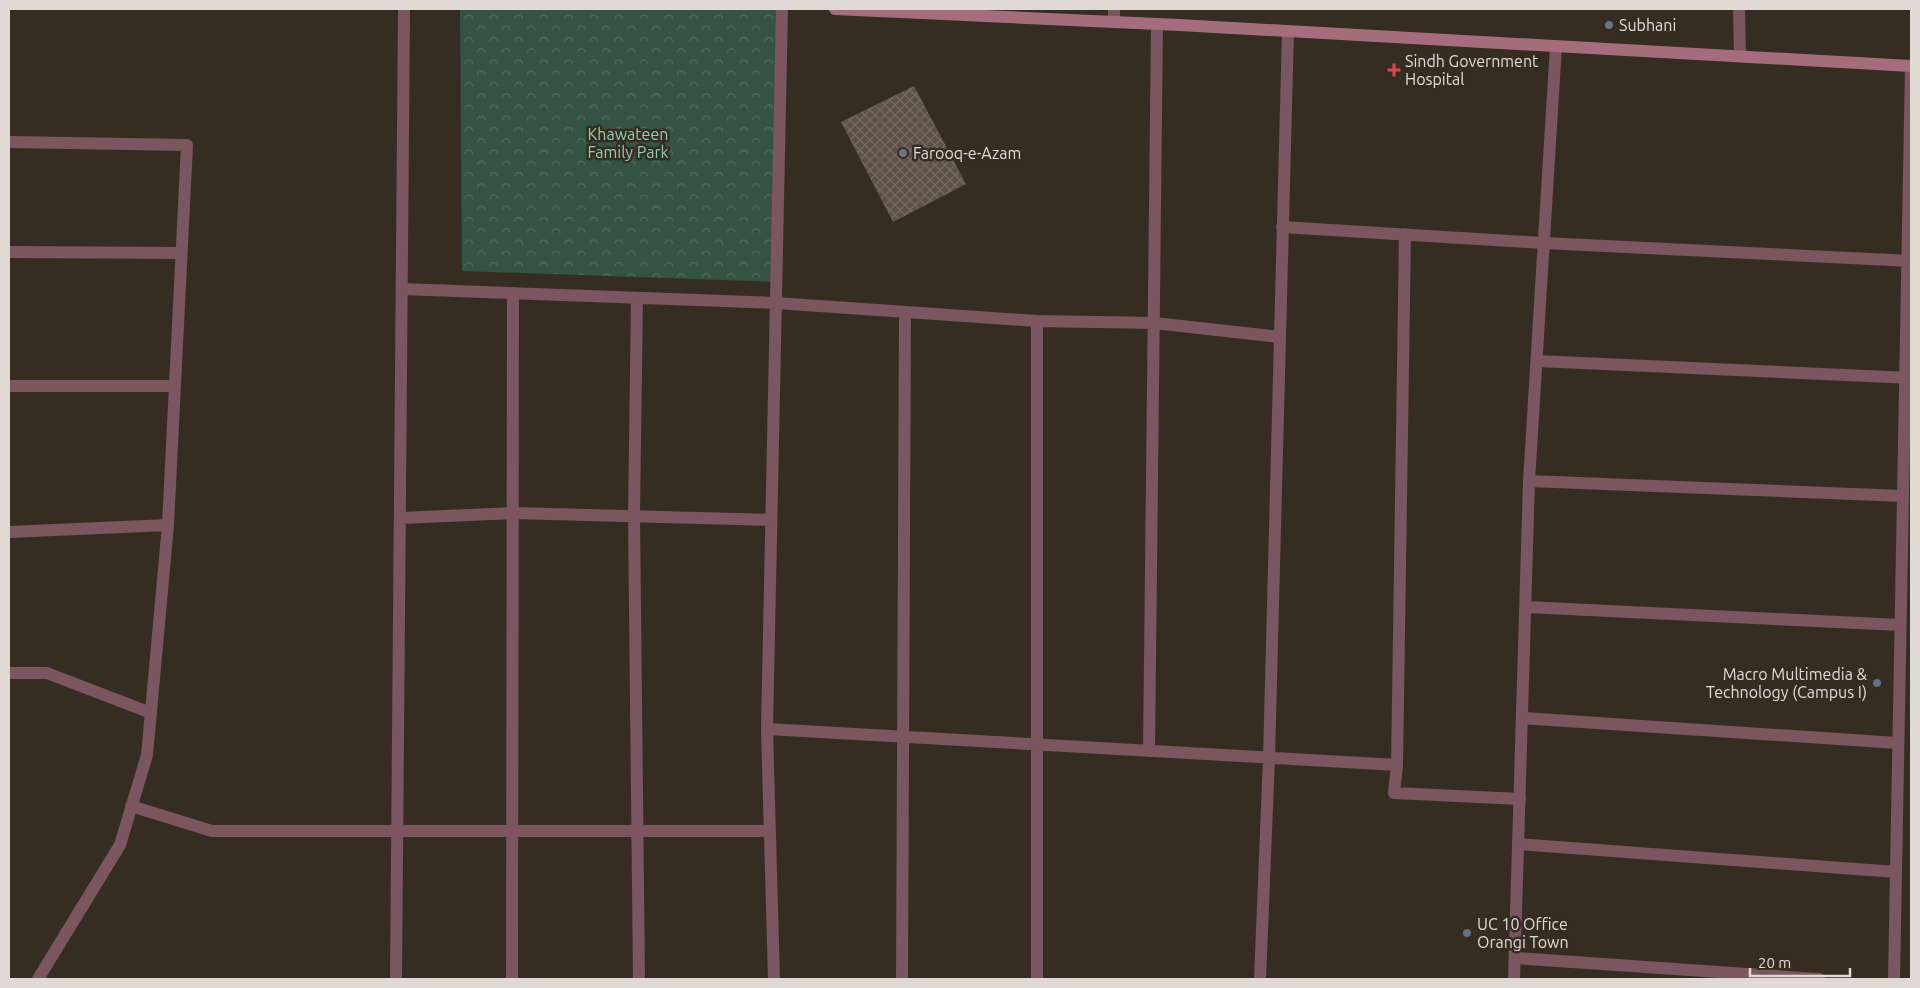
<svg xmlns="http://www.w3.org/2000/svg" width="1920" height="988" viewBox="0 0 1920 988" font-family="Ubuntu,sans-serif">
  <defs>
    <pattern id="park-crowns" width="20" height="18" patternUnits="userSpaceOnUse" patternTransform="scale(1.25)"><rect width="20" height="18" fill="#345344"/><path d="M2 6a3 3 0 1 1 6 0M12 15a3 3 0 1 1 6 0" fill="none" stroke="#516b5e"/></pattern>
    <pattern id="building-cross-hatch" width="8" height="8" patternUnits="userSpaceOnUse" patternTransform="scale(1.25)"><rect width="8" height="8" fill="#5e5248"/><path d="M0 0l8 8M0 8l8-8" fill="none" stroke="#756a62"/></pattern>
  </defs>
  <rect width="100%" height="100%" fill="#352c22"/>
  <path fill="url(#park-crowns)" d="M460,9H782L776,282L462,271Z"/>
  <path fill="url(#building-cross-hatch)" d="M914,86L966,184L893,222L841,122Z"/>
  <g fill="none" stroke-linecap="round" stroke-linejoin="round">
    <path stroke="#7b5661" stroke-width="12" d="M1114,9V22
      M1739,9L1740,56
      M9,142L187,145L168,525L147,755L120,845L38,979
      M1282,227L1544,243L1911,261
      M9,252L181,253
      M402,289L776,303L1037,321L1154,323L1280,337
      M637,298L634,515L639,979
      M1537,361L1911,378
      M9,386H175
      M1529,481L1903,496
      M400,518L513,513L771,520
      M9,532L168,525
      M1526,607L1900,625
      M9,673H47L151,713
      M1522,718L1898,743
      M767,729L1397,765L1394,793L1520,799
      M1149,751L1157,24
      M1397,765L1405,234
      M131,806L212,831H770
      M1518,844L1896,872
      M1515,958L1819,979
      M396,979L404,9
      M512,979L513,293
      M774,979L767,729L782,9
      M902,979L905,312
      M1037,979V321
      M1260,979L1269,758L1288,31
      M1894,979L1911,66"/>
    <path stroke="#7b5661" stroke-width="12" d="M1514,979L1529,481L1556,46"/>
    <path stroke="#a56c7d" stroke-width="12" d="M835,9L1179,25L1911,66"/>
  </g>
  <g fill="#6b7280" stroke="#352c22" stroke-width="2">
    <circle cx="1609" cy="25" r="5"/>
    <circle cx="903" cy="153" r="5"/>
  </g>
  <path fill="#e0444e" stroke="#352c22" stroke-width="2" d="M1391.5 62.5h5v5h5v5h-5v5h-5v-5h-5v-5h5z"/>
  <g fill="#5c6f8a" stroke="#352c22" stroke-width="2">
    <circle cx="1877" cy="683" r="5"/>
    <circle cx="1467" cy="933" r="5"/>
  </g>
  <g text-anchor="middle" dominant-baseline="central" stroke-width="5" stroke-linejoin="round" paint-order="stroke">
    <g font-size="16" fill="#e1dad4" stroke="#352c22" text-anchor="start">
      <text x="1619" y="25">Subhani</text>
      <text x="1405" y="61">Sindh Government<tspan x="1405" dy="18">Hospital</tspan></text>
      <text x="913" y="153">Farooq-e-Azam</text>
      <text x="1867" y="674" text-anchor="end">Macro Multimedia &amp;<tspan x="1867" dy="18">Technology (Campus I)</tspan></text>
      <text x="1477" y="924">UC 10 Office<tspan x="1477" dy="18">Orangi Town</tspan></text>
    </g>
    <g font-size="16" fill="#8ed0af" stroke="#352c22">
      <text x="628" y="134">Khawateen<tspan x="628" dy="18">Family Park</tspan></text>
    </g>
  </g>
  <rect width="1920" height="988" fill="none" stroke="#e1dad4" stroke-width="20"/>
  <path d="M1750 968v8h100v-8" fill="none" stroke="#e1dad4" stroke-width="2.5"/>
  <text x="1758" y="968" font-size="15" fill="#e1dad4" stroke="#352c22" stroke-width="4" paint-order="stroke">20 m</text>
</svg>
